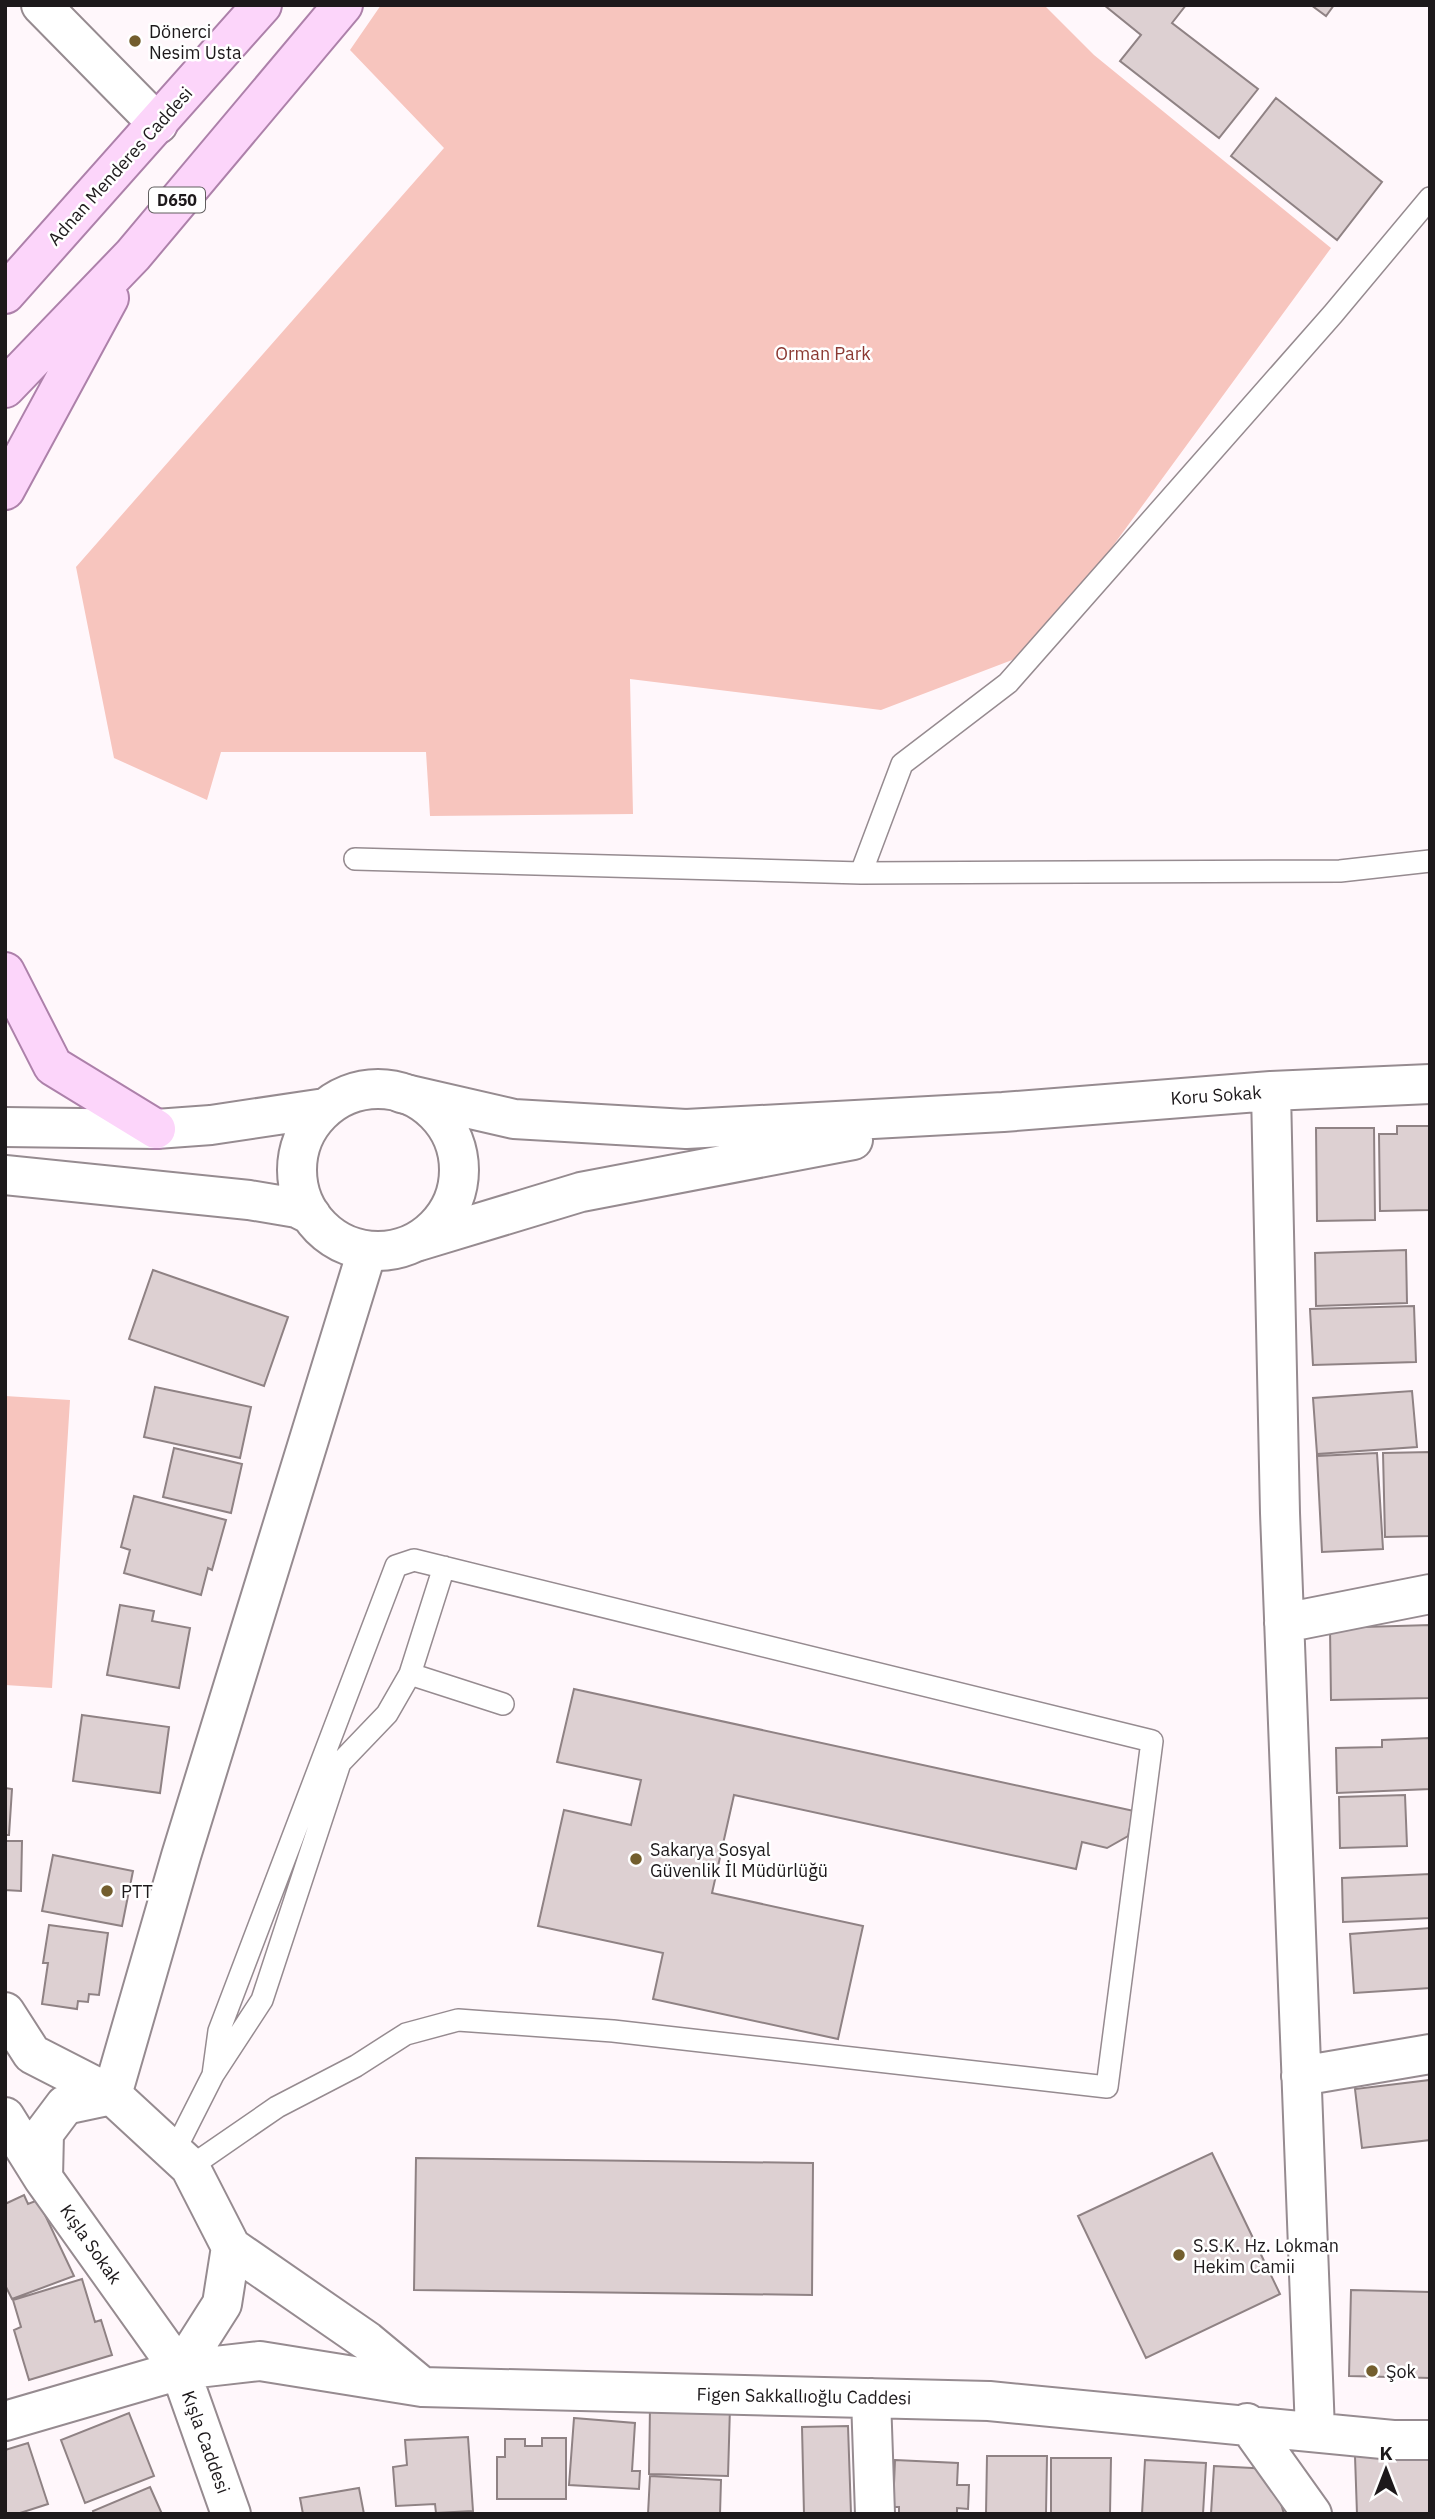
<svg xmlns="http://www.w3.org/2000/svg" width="1435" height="2519" viewBox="0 0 1435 2519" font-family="'IBM Plex Sans',sans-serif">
  <rect width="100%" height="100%" fill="#fff7fb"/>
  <path fill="#f7c5be" d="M381,5H1044L1094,55L1331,248L1036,651L881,710L630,679L633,814L430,816L426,752H221L207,800L114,758L76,567L444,148L350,50Z
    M5,1396L70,1400L52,1688L5,1685Z"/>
  <path fill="#ddd0d2" stroke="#8f8284" stroke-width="2" d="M1104,5H1186L1172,23L1258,89L1219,138L1120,61L1141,35Z
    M1311,5H1334L1326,16Z
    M1276,98L1382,182L1337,240L1231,156Z
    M1397,1126H1430V1210L1380,1211L1379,1134H1397Z
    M1316,1128H1374L1375,1220L1317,1221Z
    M1406,1250L1407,1303L1316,1306L1315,1253Z
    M153,1270L288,1317L264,1386L129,1339Z
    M1414,1306L1416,1362L1313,1365L1310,1309Z
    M155,1387L251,1407L240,1458L144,1437Z
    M1412,1391L1417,1447L1317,1454L1313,1398Z
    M174,1448L242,1464L231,1513L163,1497Z
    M1430,1452V1536L1385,1537L1383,1453Z
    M1377,1453L1383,1549L1322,1552L1317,1456Z
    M134,1496L226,1520L212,1570L208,1568L201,1595L124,1573L130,1550L121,1547Z
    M120,1605L154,1611L152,1621L190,1628L179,1688L107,1675Z
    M1430,1625V1698L1331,1700L1330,1628Z
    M574,1689L1134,1811L1128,1836L1107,1848L1082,1842L1076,1869L734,1795L712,1893L863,1926L838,2039L653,1999L663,1953L538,1926L564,1810L631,1825L641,1780L557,1762Z
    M82,1715L169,1727L160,1793L73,1781Z
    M1429,1738L1430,1789L1337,1793L1336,1748L1382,1747V1740Z
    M5,1788L12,1789L9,1835H5Z
    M1405,1795L1407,1846L1340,1848L1339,1797Z
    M5,1841H22L21,1891L5,1890Z
    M53,1855L133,1871L122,1926L42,1911Z
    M1430,1874V1918L1343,1922L1342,1878Z
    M49,1925L108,1933L99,1995L89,1994L88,2002L78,2001L77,2009L42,2004L48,1963H43Z
    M1430,1928V1988L1354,1993L1350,1934Z
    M1430,2080V2140L1362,2148L1355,2089Z
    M1212,2153L1280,2294L1146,2358L1078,2216Z
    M416,2158L813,2163L812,2295L414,2290Z
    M24,2195L28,2204L38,2200L74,2276L12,2299L5,2285V2204Z
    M82,2279L95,2322L101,2320L112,2355L29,2380L14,2330L21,2327L13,2300Z
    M1351,2290L1430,2292V2378L1349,2376Z
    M650,2406L730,2407L728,2476L649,2474Z
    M129,2413L154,2476L85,2503L61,2440Z
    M574,2418L635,2423L632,2471H640L639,2489L569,2485Z
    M848,2426L851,2514H804L802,2427Z
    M468,2437L473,2511L436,2513L435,2504L396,2506L393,2467L407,2465L405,2440Z
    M542,2438H566V2499H497V2457H505V2439H525V2446H542Z
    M28,2443L48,2504L17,2514H5V2450Z
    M1430,2454V2514H1357L1355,2456Z
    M987,2456H1047L1046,2514H986Z
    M1051,2458H1111L1110,2514H1051Z
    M895,2460L958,2463L957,2485H969L968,2509L957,2508V2514H899V2507H893Z
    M1145,2460L1206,2463L1203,2514H1142Z
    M1214,2466L1271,2469L1284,2514H1211Z
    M650,2476L721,2480L720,2514H648Z
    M150,2487L162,2514H94L93,2511Z
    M359,2488L364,2514H303L300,2498Z"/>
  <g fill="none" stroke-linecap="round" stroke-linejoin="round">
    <defs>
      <path id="lane" d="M355,859L861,873L1340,871L1430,861
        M861,873L902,764L1008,683L1333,314L1430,198
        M444,1567L410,1674L503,1704
        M174,2152L213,2075L262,2000L340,1763L387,1714L410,1674
        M190,2167L277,2107L356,2066L406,2034L458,2020L613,2031L1107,2087L1152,1741L414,1560L396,1566L219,2031L213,2075"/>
      <path id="street" d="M41,5L158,124
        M1271,1091L1280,1513L1315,2431
        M401,1093L514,1119L686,1129L1003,1112L1271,1091L1430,1084
        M419,1241L581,1192L853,1140
        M1284,1623L1430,1594
        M5,2012L32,2054L112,2095L190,2167L231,2247L367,2341L420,2385
        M1301,2076L1430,2054
        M112,2095L181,1856L367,1251
        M5,2117L43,2178L180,2370L231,2514
        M43,2178L44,2133L65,2105L112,2095
        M180,2370L222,2304L231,2247
        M871,2398L875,2514
        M5,2421L180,2370L260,2361L422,2387L989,2401L1393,2440H1430
        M1247,2423L1312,2514"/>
      <path id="secondary" d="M297 1170a81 81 0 1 1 162 0a81 81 0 1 1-162 0Z
        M5,1127L156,1129L211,1125L325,1108
        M5,1175L249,1200L297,1208L311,1215"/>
      <path id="primary" d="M5,294L262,5
        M5,388L133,255L343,5
        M5,490L109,298
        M5,972L53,1066L156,1129"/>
    </defs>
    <use href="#lane" stroke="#968b90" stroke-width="24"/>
    <use href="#street" stroke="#968b90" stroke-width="42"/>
    <use href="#secondary" stroke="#968b90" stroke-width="42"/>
    <use href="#primary" stroke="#ad81aa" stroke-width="42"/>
    <use href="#lane" stroke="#fff" stroke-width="21"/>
    <use href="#street" stroke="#fff" stroke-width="38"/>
    <use href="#secondary" stroke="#fff" stroke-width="38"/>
    <use href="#primary" stroke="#fcd5fa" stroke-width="38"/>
  </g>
  <g fill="#735e2e" stroke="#fff" stroke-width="2.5">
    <circle cx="135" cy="41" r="7"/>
    <circle cx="636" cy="1859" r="7"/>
    <circle cx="107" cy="1891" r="7"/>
    <circle cx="1179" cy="2255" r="7"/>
    <circle cx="1372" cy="2371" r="7"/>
  </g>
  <g text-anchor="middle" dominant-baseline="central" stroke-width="5" stroke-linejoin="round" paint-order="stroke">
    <rect fill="#fff" stroke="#615e5f" stroke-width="2" x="149" y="187.5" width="56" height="25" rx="5"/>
    <g font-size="16" font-weight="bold" fill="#1d191b">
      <text x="177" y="200">D650</text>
    </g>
    <g font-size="18" fill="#1d191b" stroke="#fff" text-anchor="start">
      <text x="149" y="31">Dönerci<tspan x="149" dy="21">Nesim Usta</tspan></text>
      <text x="650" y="1849">Sakarya Sosyal<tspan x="650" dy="21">Güvenlik İl Müdürlüğü</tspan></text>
      <text x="121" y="1891">PTT</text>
      <text x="1193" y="2245">S.S.K. Hz. Lokman<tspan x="1193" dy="21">Hekim Camii</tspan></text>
      <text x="1386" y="2371">Şok</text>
    </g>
    <g font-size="18" fill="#1d191b" stroke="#fff">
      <text transform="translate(120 166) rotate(-48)">Adnan Menderes Caddesi</text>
      <text transform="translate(1216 1095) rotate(-4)">Koru Sokak</text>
      <text transform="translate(91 2244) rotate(55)">Kışla Sokak</text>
      <text transform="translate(804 2396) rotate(1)">Figen Sakkallıoğlu Caddesi</text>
      <text transform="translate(206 2442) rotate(70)">Kışla Caddesi</text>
    </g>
    <g font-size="18" fill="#8b3932" stroke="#fff">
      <text x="823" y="353">Orman Park</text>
    </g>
  </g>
  <rect width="1435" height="2519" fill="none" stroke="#1d191b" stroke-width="14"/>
  <g transform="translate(1386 2470)" stroke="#ffffff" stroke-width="5" paint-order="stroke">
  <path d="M0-5L12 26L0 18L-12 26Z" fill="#1d191b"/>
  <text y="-10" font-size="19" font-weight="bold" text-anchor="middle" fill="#1d191b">K</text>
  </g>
</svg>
